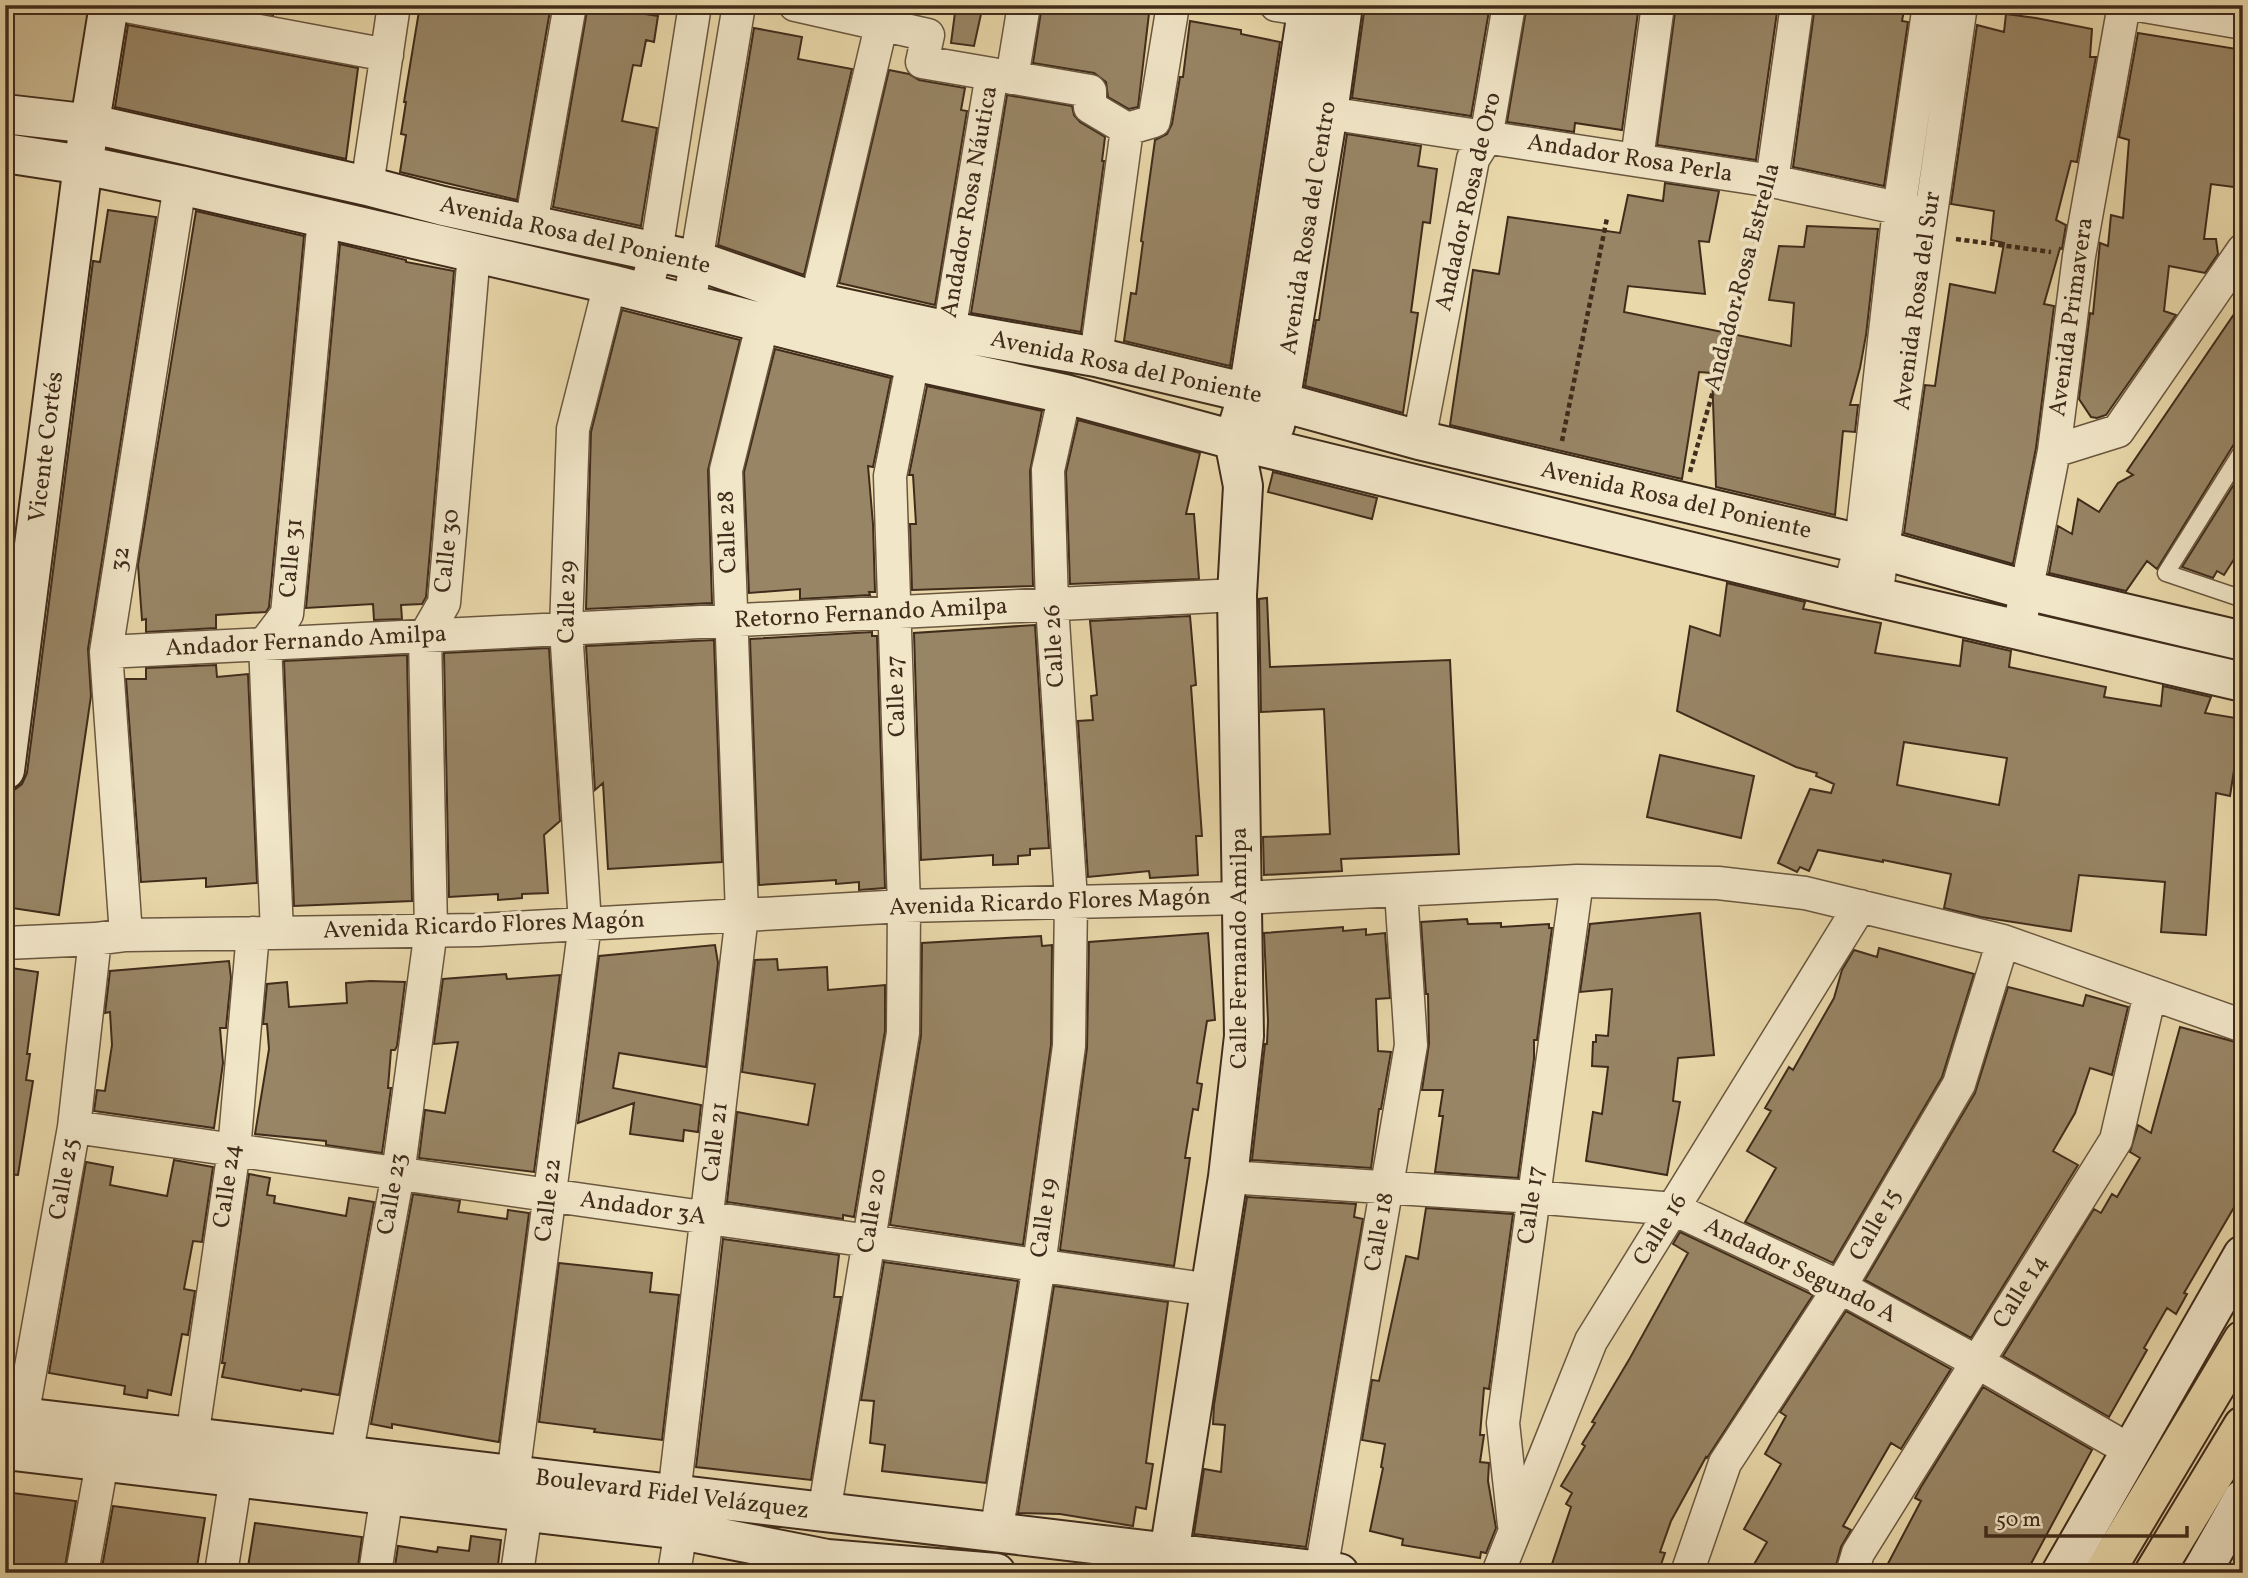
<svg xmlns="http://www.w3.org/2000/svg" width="2248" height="1578" viewBox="0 0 2248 1578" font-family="Vollkorn,serif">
  <rect width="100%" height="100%" fill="#e9d8aa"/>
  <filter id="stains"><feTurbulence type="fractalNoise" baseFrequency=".00286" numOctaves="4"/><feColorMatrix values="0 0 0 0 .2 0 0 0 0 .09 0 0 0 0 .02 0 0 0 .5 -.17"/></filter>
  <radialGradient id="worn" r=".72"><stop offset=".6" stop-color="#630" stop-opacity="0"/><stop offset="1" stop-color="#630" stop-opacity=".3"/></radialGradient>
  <path fill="#ccbb92" stroke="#867456" stroke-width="2" d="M5,5H89L85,111L5,108Z"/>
  <path fill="#988565" stroke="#402c1b" stroke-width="2" fill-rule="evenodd" d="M222,5H274L273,15Z
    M420,5H551L517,200L400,172L406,135L401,134L406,102H404Z
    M588,5L658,16L654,42L646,40L641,66L633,65L622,121L657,128L641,226L553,207Z
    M956,5H983L974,46L951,43Z
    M1042,5H1150L1138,107L1129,109L1108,97L1106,82L1094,73L1033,63Z
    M1365,5H1490L1471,116L1352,98Z
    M1527,5H1639L1622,130L1575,123L1574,132L1507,122Z
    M1676,5H1778L1756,160L1657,145Z
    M1815,5H1905L1902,21L1908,22L1884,186L1793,167Z
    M2006,14L2036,18L2092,29L2090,57H2096L2077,162L2071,161L2056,220L2066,225L2062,249L2060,248L2044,304L2054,306L2036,448L2013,564L1904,533L1925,385L1935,386L1950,284L1995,293L2004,243L1991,240L1994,211L1951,204L1977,25L2004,32Z
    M1190,21L1241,30V34L1280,42L1230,366L1124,341L1131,293L1136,294L1143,242L1141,241L1155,140L1167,134L1172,124L1180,77H1183Z
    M128,25L358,68L346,159L115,107Z
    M754,28L802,37L798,59L852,69L804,275L718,245Z
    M2138,33L2243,50V176L2241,188L2211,184L2204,239H2216L2218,254L2205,273L2169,266L2164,311L2176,315L2106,415L2097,418L2091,417L2079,399L2090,313L2093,314L2100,243L2108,246L2111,215L2123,218L2129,140L2119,137Z
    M889,70L909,74L919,80L965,88L961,110L967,111L935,305L839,283Z
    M1007,95L1072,106L1074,115L1080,122L1105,137L1102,161H1104L1081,332L971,313Z
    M1347,134L1421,146L1418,166L1437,169L1430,223L1423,222L1416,275L1411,312L1418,313L1403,413L1305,386L1316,320H1319Z
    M1665,183L1719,191L1709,242L1699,241L1705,294L1628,286L1624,312L1791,346L1794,303L1769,300L1779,246L1804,247L1807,226L1878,229L1866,335L1860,368L1850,405H1858L1855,432L1843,431L1835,515L1716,487L1712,373L1699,372L1682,479L1450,425L1473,270L1499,274L1508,217L1620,233L1628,195L1663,201Z
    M108,210L156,217L88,649L91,696L59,915L5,907V808L8,791L14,790L22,784L27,773L93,261L100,262Z
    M196,211L304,236L269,607L266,612L216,615V628L146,632V619L142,620L138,565Z
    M340,244L406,260V262L454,271L426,597L422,604L401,605L402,619L374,620L373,604L306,608Z
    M2243,301V440L2234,444L2157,569L2147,561L2126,591L2049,573L2058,526L2072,534L2078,499L2099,512L2118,483L2133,475L2127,471Z
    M622,310L740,340L708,470L712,603L586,609L591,432Z
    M775,349L891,378L873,467L868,466L873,524L875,592H869L870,595L800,599V589L749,593L744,472Z
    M927,386L1042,411L1030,471L1033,586L912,590L910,524H916L913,475H909Z
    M1078,420L1200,453L1186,514H1194L1199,579L1070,584L1066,472Z
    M2243,470V545L2224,575L2217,571L2213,578L2182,567Z
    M1273,472L1377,498L1372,519L1268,492Z
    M1727,583L1805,602L1803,609L1881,623L1875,653L1960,666L1963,640L2011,651L2009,667L2106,687L2104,697L2161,706L2163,686L2211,697L2205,713L2242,719L2230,796L2216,793L2206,935L2161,932L2165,882L2079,875L2071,931L1981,917L1944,908L1951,874L1883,860V862L1818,850L1809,871L1800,867L1797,872L1778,863L1810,789L1831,793L1834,784L1816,776L1817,773L1796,767L1677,711L1690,626L1720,636ZM1904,742L2007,758L1999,805L1897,785Z
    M1267,598L1270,667L1450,660L1459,854L1341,859L1342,871L1264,875L1263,837L1330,834L1324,709L1261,712L1259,599Z
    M1190,616L1196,685L1191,686L1202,836H1196L1198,875L1150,878L1149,871L1088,877L1078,721L1093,720L1091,696L1097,695L1090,621Z
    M1035,625L1049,848L1030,849V855L1018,856V864L993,865V855L921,860L914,633Z
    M872,632V636H877L885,888L859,890V882L836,884V880L759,885L750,639Z
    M714,640L722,862L608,869L603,783L595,790L586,646Z
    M549,648L560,821L544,835L548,893L522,894V898L498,900V894L449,897L444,653Z
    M407,655L412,901L294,906L284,661Z
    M216,665L217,677L248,674L257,883L206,887V878L141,882L126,679H146V668Z
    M1660,755L1754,776L1741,838L1647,817Z
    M1700,913L1714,1055L1678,1058L1673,1101L1680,1102L1667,1175L1586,1161L1593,1112L1602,1114L1608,1067L1592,1066L1593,1042H1596V1035L1608,1036L1612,989L1580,992L1590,924Z
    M1467,919L1468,924L1501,923V927L1549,924V928H1552L1537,1040H1534V1059L1518,1178L1435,1172L1443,1116H1439L1443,1090H1422L1429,1044L1428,994H1426L1421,922Z
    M1343,927V931L1366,929V935L1385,933L1390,998L1376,999L1378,1051L1391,1052L1381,1109H1379L1371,1168L1252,1160L1265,1044H1267L1268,1021L1264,933Z
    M1208,933L1215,1020L1207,1021L1197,1083L1202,1084L1198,1110L1193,1109L1185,1158H1190L1174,1266L1060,1250L1087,1048L1089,942Z
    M1041,936L1042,946L1052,945L1051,1045L1023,1245L890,1225L921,1036L922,943Z
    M715,945L718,963L706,1067L619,1053L613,1088L701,1105L698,1132L684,1130L683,1141L630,1134L634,1103L578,1123L599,956Z
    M1879,948L1974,974L1942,1077L1833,1263L1745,1222L1776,1168L1747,1151L1771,1111L1765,1108L1789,1067L1793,1070L1834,998L1842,970L1854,950L1877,957Z
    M777,959L778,970L827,967L828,990L885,985V1031L854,1217L843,1215V1219L727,1202L737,1112L808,1125L815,1084L742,1072L755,960Z
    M229,961L231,978L226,1028H220L223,1063L214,1128L94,1111L97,1090L105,1091L112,1045L110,1012L105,1013L110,971Z
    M5,967L38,972L27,1054H30L26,1080L33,1081L18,1175L5,1174Z
    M506,974L507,979L560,975L534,1172L419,1158L425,1110L445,1113L458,1042L434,1044L443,979Z
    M370,981L405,982L397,1046L395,1050H391L388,1088H391L382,1153L326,1145V1141L255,1134L269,1049L267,1024H263L267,984L287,982L289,1007L347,1003L346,983Z
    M2008,987L2083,1006L2086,995L2128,1007L2112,1075L2090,1068L2075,1113L2053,1151L2078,1165L1971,1338L1865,1280L1975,1093Z
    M2180,1027L2243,1044V1192L2184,1293L2187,1294L2176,1314L2167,1308L2144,1348L2147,1350L2109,1417L2003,1356L2094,1209L2101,1213L2112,1194L2117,1197L2140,1158L2130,1152L2138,1125L2151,1133Z
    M174,1160L213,1167L202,1242L193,1241L184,1289L195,1291L188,1335L182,1334L171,1395L148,1390L147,1398L124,1394L125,1386L49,1373L86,1162L113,1167L110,1185L167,1196Z
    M249,1174L270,1178L267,1195L275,1196L274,1203L346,1216L349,1198L374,1202L339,1395L302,1389L301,1391L222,1377L225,1363H222Z
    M413,1194L460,1201L458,1212L507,1219L508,1210L529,1213L499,1442L392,1424V1428L371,1424Z
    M1247,1197L1356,1204L1354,1217L1363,1219L1306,1547L1194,1534L1204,1469L1221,1472L1225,1425L1213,1424L1214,1405Z
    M1426,1208L1513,1214L1489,1389L1484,1388L1480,1435H1484L1480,1462L1489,1463L1488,1481L1496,1528L1486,1553L1481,1552L1480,1558L1402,1545L1403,1539L1370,1531L1383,1468L1381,1467L1385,1444L1362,1440L1372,1380L1379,1381L1406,1256L1418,1259Z
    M1680,1232L1813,1295L1707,1458L1706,1457L1671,1521L1660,1552L1665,1553L1658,1573H1549L1571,1507L1566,1504L1572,1493L1561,1486L1585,1446L1582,1444L1595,1423L1592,1422L1630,1358L1688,1253L1673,1244Z
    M723,1239L839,1255L834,1297H841L811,1480L696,1467Z
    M884,1262L1018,1281L986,1483L882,1471L885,1445L870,1443L874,1401L861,1400Z
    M559,1263L652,1273L650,1292L679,1295L662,1440L594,1432L595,1429L539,1422Z
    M1054,1286L1168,1302L1146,1463L1153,1464L1146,1509L1136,1507L1133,1526L1060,1514L1018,1513Z
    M1846,1311L1951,1369L1901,1449L1891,1443L1843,1526L1851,1530L1841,1547L1834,1573H1749L1767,1542L1744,1529L1781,1464L1765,1454L1786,1416L1780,1412Z
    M1983,1387L2092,1450L2026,1573H1883L1921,1501L1915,1498L1921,1487Z
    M5,1492L76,1501L64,1573H5Z
    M113,1506L205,1518L196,1573H101Z
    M255,1523L362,1537L357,1573H247Z
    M471,1536L501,1540L497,1573H394L398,1546L437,1552L438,1547L469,1551Z"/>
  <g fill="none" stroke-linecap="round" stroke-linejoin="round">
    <defs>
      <path id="lane" d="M2243,450L2166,573L2243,599"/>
      <path id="street" d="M121,5L387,55
        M795,5L928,35L922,62L1090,91V107L1127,129
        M1276,5L1307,10
        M2138,5L2243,23
        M1012,78L1024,5
        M1328,113L1772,181L1930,215
        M1127,129L1154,121L1173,5
        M1637,159L1658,5
        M1772,181L1797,5
        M367,186L394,5
        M531,224L570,5
        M645,293L656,252L695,5
        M816,302L886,5
        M689,304L739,5
        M949,331L992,74
        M1096,357L1127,129
        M1419,440L1473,159L1486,138L1509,5
        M2054,451L2118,431L2243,250
        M1849,590L1861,544L1899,209L1929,5
        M1876,597L1961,5
        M2019,628L2054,451L2079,256L2124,5
        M106,652L1237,595
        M277,933L265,643L287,614L324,218
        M126,935L106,652L180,185
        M5,943L95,939L126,935L478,930L904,906L1242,898L1577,881L1718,883L1805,893L2003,941L2243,1026
        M74,1127L1211,1290
        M1228,1177L1533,1197L1674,1209L1840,1287L1977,1362L2131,1451
        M22,1417L74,1127L95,939
        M192,1438L234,1150L253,933
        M346,1456L398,1174L431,930L425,636L444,603L474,253
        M513,1476L585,924L566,629L573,429L610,284
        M674,1495L742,915L726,470L763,322
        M824,1513L903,1033L904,906L890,476L913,361
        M1514,1525L1503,1423L1577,881
        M996,1534L1039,1265L1069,1046L1071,900L1052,605L1048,470L1065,394
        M1321,1571L1411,1045L1401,891
        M82,1573L102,1463
        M221,1573L236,1477
        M375,1573L390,1474
        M517,1573L526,1511
        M674,1573L681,1530
        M1498,1573L1591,1341L1860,906
        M1687,1573L1725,1463L1840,1287L1959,1084L2003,941
        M1852,1573L1858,1553L2116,1140L2150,994"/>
      <path id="secondary" d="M5,114L92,124L367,186L443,206L698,261L816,302L949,331L1096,357L1248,393L1419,440L1861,544L2026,590L2243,641
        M5,153L83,165L180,185L610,284L913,361L1065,394L1234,440L1876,597L2243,682
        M1275,425L1280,403L1328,113L1343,5
        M5,770L83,165L109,5
        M5,1415L1339,1573
        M5,1450L681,1530L827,1559L996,1573
        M1166,1573L1228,1177L1244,1036L1237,595L1243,486L1234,440L1248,393L1308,5
        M2061,1573L2243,1255
        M2201,1573L2243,1499"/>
      <path id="highway" d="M2104,1573L2243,1340
        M2154,1573L2243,1426"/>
    </defs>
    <use href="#lane" stroke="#6a573f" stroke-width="19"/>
    <use href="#street" stroke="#6a573f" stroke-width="35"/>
    <use href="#secondary" stroke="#402c1b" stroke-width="42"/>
    <use href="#highway" stroke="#402c1b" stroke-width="42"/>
    <path stroke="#402c1b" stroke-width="4.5" stroke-dasharray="5 3.5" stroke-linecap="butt" d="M1956,239L2051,252
      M1562,441L1607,218
      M1690,472L1765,208"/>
    <use href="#lane" stroke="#f1e6c8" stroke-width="16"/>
    <use href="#street" stroke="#f1e6c8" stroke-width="32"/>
    <use href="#secondary" stroke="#f1e6c8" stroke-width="38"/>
    <use href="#highway" stroke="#e9d8aa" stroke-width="38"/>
  </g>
  <g text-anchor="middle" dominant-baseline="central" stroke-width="7" stroke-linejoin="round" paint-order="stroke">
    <g font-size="24" fill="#402c1b" stroke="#f1e6c8">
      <text transform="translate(1630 159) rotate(9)">Andador Rosa Perla</text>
      <text transform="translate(970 202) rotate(-80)">Andador Rosa Náutica</text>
      <text transform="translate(1469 202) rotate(-77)">Andador Rosa de Oro</text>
      <text transform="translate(1309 228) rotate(-81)">Avenida Rosa del Centro</text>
      <text transform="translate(575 236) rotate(13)">Avenida Rosa del Poniente</text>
      <text transform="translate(1743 277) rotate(-75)">Andador Rosa Estrella</text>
      <text transform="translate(1918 301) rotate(-82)">Avenida Rosa del Sur</text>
      <text transform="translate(2072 317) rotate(-82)">Avenida Primavera</text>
      <text transform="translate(1126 368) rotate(12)">Avenida Rosa del Poniente</text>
      <text transform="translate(47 447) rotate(-83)">Vicente Cortés</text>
      <text transform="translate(1676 501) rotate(13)">Avenida Rosa del Poniente</text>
      <text transform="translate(728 532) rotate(-92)">Calle 28</text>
      <text transform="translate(448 551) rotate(-84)">Calle 30</text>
      <text transform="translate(292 558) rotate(-85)">Calle 31</text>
      <text transform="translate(121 559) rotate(-81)">32</text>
      <text transform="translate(568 602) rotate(-89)">Calle 29</text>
      <text transform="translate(871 614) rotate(-3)">Retorno Fernando Amilpa</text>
      <text transform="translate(306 642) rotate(-3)">Andador Fernando Amilpa</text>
      <text transform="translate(1055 646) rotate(-93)">Calle 26</text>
      <text transform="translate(897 696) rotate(-92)">Calle 27</text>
      <text transform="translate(1050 903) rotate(-2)">Avenida Ricardo Flores Magón</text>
      <text transform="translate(484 926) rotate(-2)">Avenida Ricardo Flores Magón</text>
      <text transform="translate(1240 948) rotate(-90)">Calle Fernando Amilpa</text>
      <text transform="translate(716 1142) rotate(-83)">Calle 21</text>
      <text transform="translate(65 1179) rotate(-80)">Calle 25</text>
      <text transform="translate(228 1186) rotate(-82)">Calle 24</text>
      <text transform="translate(393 1194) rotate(-80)">Calle 23</text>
      <text transform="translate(549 1200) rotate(-83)">Calle 22</text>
      <text transform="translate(1532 1205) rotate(-82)">Calle 17</text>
      <text transform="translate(643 1209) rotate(8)">Andador 3A</text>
      <text transform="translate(873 1211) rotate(-81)">Calle 20</text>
      <text transform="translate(1045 1218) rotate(-82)">Calle 19</text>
      <text transform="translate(1876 1225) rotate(-60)">Calle 15</text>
      <text transform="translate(1661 1230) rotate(-58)">Calle 16</text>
      <text transform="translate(1380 1232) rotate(-80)">Calle 18</text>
      <text transform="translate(1800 1271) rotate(26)">Andador Segundo A</text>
      <text transform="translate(2021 1292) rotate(-58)">Calle 14</text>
      <text transform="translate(672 1495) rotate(7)">Boulevard Fidel Velázquez</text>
    </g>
  </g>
  <rect width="2248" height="1578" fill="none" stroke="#e9d8aa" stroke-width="28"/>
  <rect x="7" y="7" width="2234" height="1564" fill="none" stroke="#402c1b" stroke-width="3.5"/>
  <rect x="14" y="14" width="2220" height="1550" fill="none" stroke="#402c1b" stroke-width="2"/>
  <path d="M1986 1526v10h201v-10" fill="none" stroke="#402c1b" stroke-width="3.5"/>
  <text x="1996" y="1526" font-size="21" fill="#402c1b" stroke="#f1e6c8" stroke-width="5" paint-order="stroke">50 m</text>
  <rect width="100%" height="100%" filter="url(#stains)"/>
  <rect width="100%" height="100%" fill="url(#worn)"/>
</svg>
